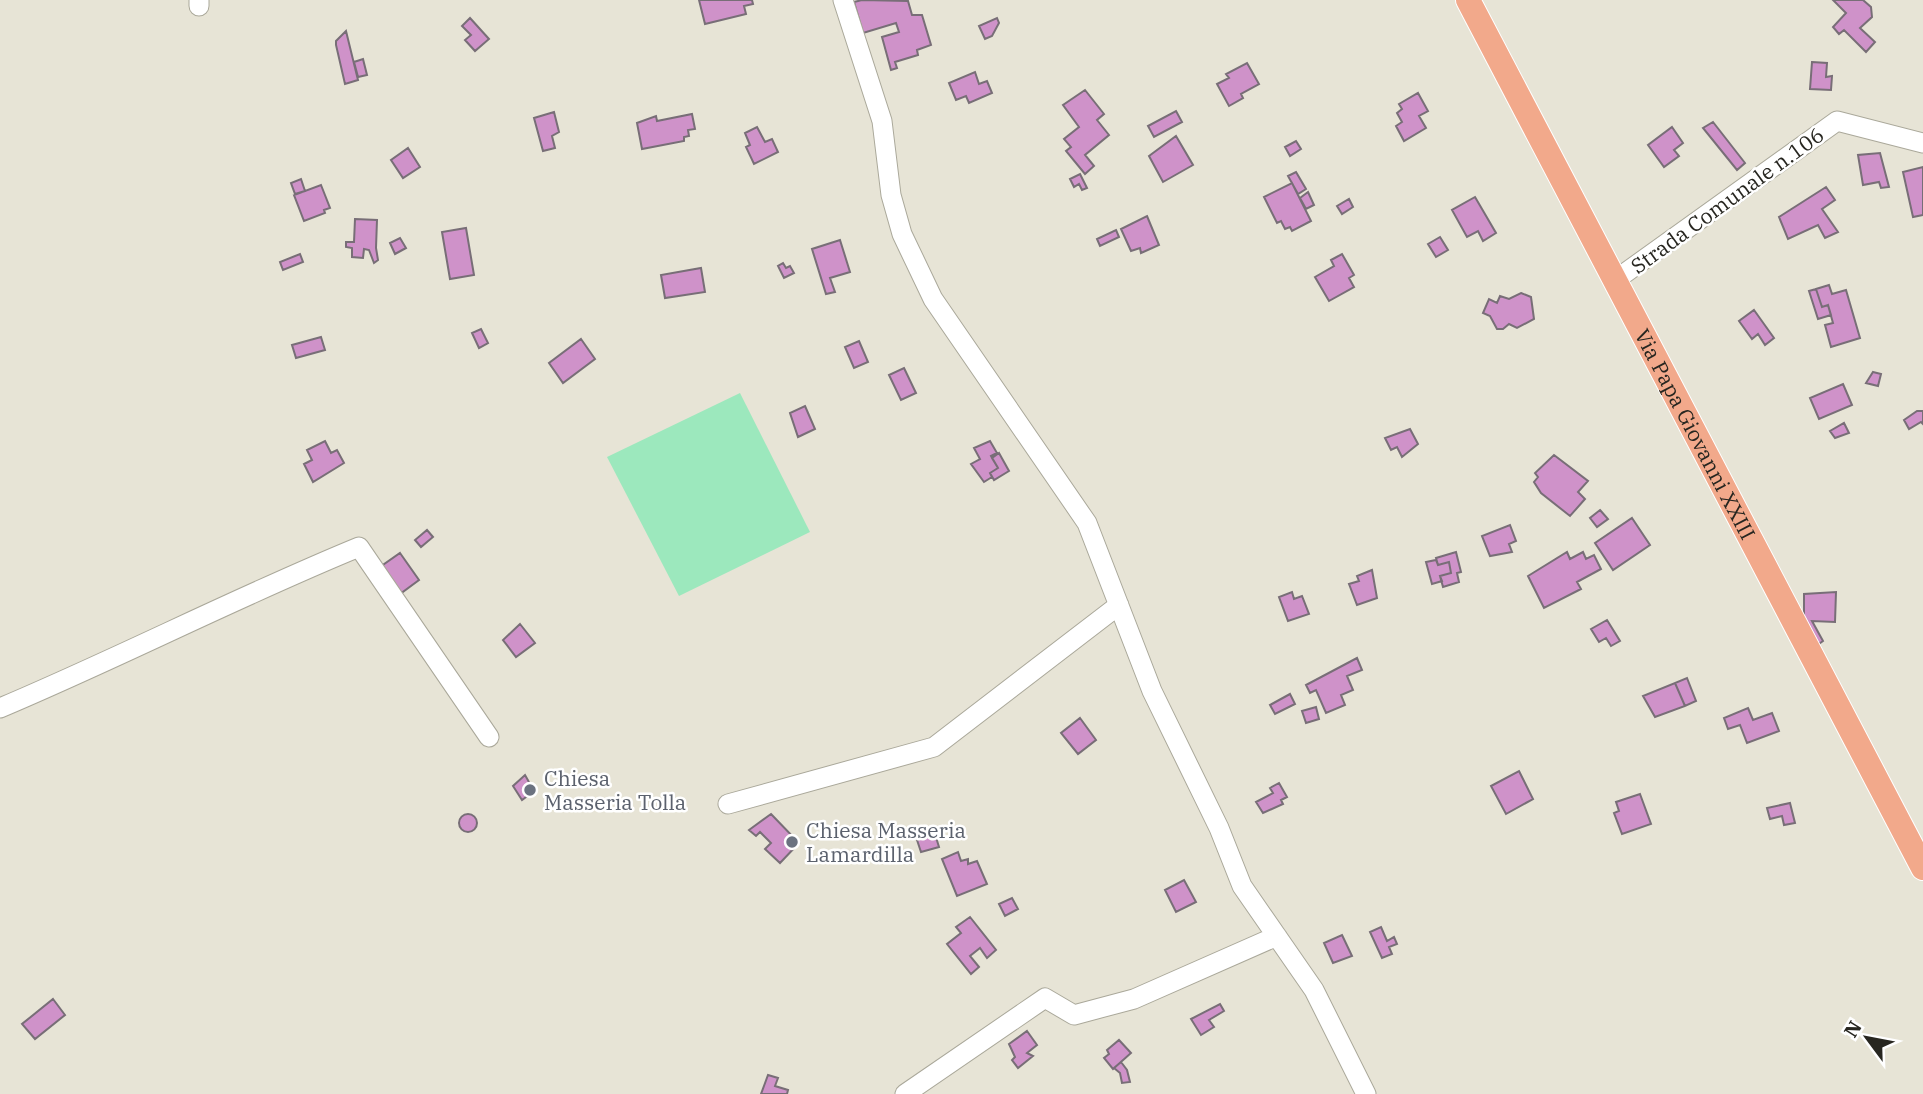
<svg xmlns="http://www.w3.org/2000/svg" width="1923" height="1094" viewBox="0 0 1923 1094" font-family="'IBM Plex Serif',serif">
  <rect width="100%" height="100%" fill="#e7e4d6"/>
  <path fill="#9ce8bd" d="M740,393L810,532L679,596L607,457Z"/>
  <path fill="#cf92c9" stroke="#786e77" stroke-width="2" d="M699,0H752L753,4L744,6L746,14L705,24Z
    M862,0L908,1L912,15H922L931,45L917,50L918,55L895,62L897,68L891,70L882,37L899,32L896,23L863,33L854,2Z
    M1833,0H1863L1871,7L1872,17L1860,28L1875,42L1866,52L1844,30L1839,34L1833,27L1846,13Z
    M470,18L489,39L475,51L465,40L471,35L462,26Z
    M997,18L999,23L992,36L985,39L979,26Z
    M346,31L358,80L345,84L336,45V41Z
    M363,59L367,75L358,77L354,62Z
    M1812,62L1827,63L1826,77L1832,76L1831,90L1810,89Z
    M1247,63L1259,84L1241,94L1243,98L1229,106L1217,84L1229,78L1226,74Z
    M975,72L979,84L987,81L992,93L969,103L966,96L956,100L949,83Z
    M1085,90L1104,114L1097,120L1109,135L1085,155L1094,166L1085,174L1066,151L1071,147L1064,139L1079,127L1063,105Z
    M1418,93L1428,111L1419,116L1426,128L1404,141L1396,126L1402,122L1397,113L1402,109L1399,104Z
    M1176,111L1182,122L1154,137L1148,126Z
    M554,112L559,132L552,136L555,148L543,151L534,118Z
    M692,114L695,129L688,130L689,136L684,137V141L642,149L637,123L656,116L657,121Z
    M1713,122L1745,163L1737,170L1703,128Z
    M757,127L765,142L772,139L778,152L754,164L746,147L750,145L745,133Z
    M1672,127L1683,143L1674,150L1679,156L1664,167L1648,145Z
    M1176,136L1193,165L1163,182L1149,156Z
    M1296,141L1301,149L1290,156L1285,147Z
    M408,148L420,167L403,178L391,160Z
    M1880,153L1889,187L1881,188L1879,182L1863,185L1858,155Z
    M1923,167V215L1913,217L1903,172Z
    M1296,172L1306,189L1298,194L1288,176Z
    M1080,174L1087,188L1082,190L1079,184L1074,187L1070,179Z
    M301,179L305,191L295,194L291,183Z
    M1292,183L1311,221L1292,231L1290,227L1285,229L1281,221L1277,223L1264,197Z
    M321,185L330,208L324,210L325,213L304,221L294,195Z
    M1826,187L1835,200L1822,209L1838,232L1825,238L1818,225L1788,239L1779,217Z
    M1308,192L1314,205L1306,209L1300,198Z
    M1475,197L1496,233L1483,241L1478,231L1467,237L1452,210Z
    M1349,199L1353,207L1342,214L1337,206Z
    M1147,216L1159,245L1141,253L1140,248L1131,251L1121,229Z
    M355,219L377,220L376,248L378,260L374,263L369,250L364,249L363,258L352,257V248L346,247V242H354Z
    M466,228L474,275L450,279L442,232Z
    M1116,230L1119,237L1100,246L1097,239Z
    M1440,237L1448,250L1436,257L1428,244Z
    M400,238L406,248L395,254L390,243Z
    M840,240L850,272L830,278L835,292L826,294L812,249Z
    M300,254L303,262L283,270L280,262Z
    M1342,254L1354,275L1349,278L1354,287L1329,301L1315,277L1334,266L1331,260Z
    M783,263L786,268L790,266L794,273L784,278L778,266Z
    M701,268L705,292L665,298L661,275Z
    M1829,285L1832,294L1846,290L1860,338L1831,347L1825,325L1833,323L1828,305L1822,307L1816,289Z
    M1816,289L1822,307L1828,305L1831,315L1818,319L1809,291Z
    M1521,293L1531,297L1534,319L1517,328L1509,324L1503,329H1497L1490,316L1483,313L1489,299L1497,303L1500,296L1509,299Z
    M1754,310L1774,338L1765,345L1758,334L1752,339L1739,321Z
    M481,329L488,343L479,348L472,333Z
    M321,337L325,350L296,358L292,345Z
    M581,339L595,359L563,383L549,363Z
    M859,341L868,362L854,368L845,347Z
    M904,368L916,393L901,400L889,375Z
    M1873,372L1881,374L1878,386L1866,383Z
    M1843,384L1852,405L1819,419L1810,398Z
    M805,406L815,429L798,437L790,413Z
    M1917,411H1923V424L1921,422L1909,429L1904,420Z
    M1844,423L1849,433L1835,438L1830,431Z
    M1410,429L1418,444L1402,457L1397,447L1391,450L1385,438Z
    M325,441L331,453L337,450L344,463L313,482L304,464L312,460L307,450Z
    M990,441L997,453L991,456L998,468L990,473L992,477L984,482L971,464L980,459L974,448Z
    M999,453L1009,471L994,480L990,473L998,468L992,458Z
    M1554,455L1588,481L1578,492L1585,499L1570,516L1541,493L1534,482L1538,477L1535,473Z
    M1600,510L1608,519L1597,527L1590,518Z
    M1632,518L1650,545L1613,570L1595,543Z
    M1510,525L1516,541L1509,544L1512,552L1490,556L1482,536Z
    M427,530L433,537L421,547L415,540Z
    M1456,552L1461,572L1457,573L1459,582L1443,587L1440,576L1451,573L1449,562L1438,565L1436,558Z
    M1567,552L1570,559L1583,552L1586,559L1594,555L1601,569L1577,582L1581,589L1544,608L1528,576Z
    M400,553L419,580L400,594L380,567Z
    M1436,560L1438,565L1449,562L1451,573L1440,576L1442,581L1432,584L1426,562Z
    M1372,570L1377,598L1357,605L1349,584L1359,581L1357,576Z
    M1292,592L1294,599L1302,596L1309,614L1288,621L1279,597Z
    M1836,592L1835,622L1812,621L1823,641L1816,646L1804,622V594Z
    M1607,620L1620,641L1611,646L1606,638L1599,642L1591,629Z
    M520,624L535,643L516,657L503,640Z
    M1357,658L1362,670L1347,676L1353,690L1341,695L1345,705L1326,713L1316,690L1310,693L1306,685Z
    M1687,678L1696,701L1685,706L1675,683Z
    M1675,683L1685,706L1655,717L1643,696Z
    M1290,694L1295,704L1275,714L1270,705Z
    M1316,707L1319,719L1306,723L1302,711Z
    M1748,708L1753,720L1772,713L1779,731L1747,743L1740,725L1728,729L1724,718Z
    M1080,718L1096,740L1078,754L1061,733Z
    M1519,771L1533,799L1506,814L1491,786Z
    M525,775L534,791L522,800L513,786Z
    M1279,783L1287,797L1281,800L1283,804L1263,813L1256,802L1273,793L1270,788Z
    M1640,794L1651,824L1622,834L1614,813L1619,811L1616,802Z
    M1790,803L1795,823L1784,825L1782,816L1770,819L1767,808Z
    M771,814L799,843L780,863L765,849L771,843L760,832L756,836L749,830Z
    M459 823a9 9 0 1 1 18 0a9 9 0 1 1-18 0Z
    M935,834L939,847L921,852L917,840Z
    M958,852L961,861L968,859V864L977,861L987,884L957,896L942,859Z
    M1184,880L1196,902L1176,912L1165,890Z
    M1012,898L1018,909L1005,916L999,904Z
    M970,917L996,950L987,958L980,948L970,956L979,967L971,974L947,944L961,933L956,927Z
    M1381,927L1387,941L1394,937L1397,944L1389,947L1392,954L1382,958L1370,932Z
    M1342,935L1352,956L1333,963L1324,943Z
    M53,999L65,1015L35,1039L22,1024Z
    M1220,1004L1224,1011L1209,1020L1214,1027L1201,1035L1191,1019Z
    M1027,1031L1037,1045L1027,1053L1033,1056L1018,1068L1012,1060L1015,1057L1009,1044Z
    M1119,1040L1131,1053L1113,1069L1104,1058L1109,1054L1107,1050Z
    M1121,1062L1127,1070L1130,1082L1122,1083L1120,1073L1114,1068Z
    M768,1075L778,1078L775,1086L788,1090L787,1094H761Z"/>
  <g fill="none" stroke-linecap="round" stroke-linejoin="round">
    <defs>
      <path id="minor" d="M843,0L882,121L891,195L902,234L933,299L1087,523L1152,691L1219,828L1242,886L1314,990L1366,1094
        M199,6V0
        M1614,281L1837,121L1923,143
        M0,708C121,657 237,597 359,547L489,737
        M728,804L934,747L1119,605
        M905,1094L1045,998L1074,1015L1134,999L1277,936"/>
      <g id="major">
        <path id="s1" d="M1468,0L1923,868"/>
      </g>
    </defs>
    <use href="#minor" stroke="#aaa89a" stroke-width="21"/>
    <use href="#major" stroke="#fff" stroke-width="26"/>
    <use href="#minor" stroke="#fff" stroke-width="19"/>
    <use href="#major" stroke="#f2a98b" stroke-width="24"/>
  </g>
  <g fill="#6b7280" stroke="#fff" stroke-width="2.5">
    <circle cx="530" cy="790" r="7"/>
    <circle cx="792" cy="842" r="7"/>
  </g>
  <g text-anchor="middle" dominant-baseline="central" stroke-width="5" stroke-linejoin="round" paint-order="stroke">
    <g font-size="21" fill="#272620" stroke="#fff">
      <text transform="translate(1727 200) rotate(-36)">Strada Comunale n.106</text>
      <text stroke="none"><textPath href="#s1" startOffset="490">Via Papa Giovanni XXIII</textPath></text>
    </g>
    <g font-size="21" fill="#5b616d" stroke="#fff" text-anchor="start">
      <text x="544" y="778">Chiesa<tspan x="544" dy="24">Masseria Tolla</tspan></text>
      <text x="806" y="830">Chiesa Masseria<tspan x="806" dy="24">Lamardilla</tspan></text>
    </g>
  </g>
  <g transform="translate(1867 1038) rotate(302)" stroke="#ffffff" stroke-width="5" paint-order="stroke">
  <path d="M0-5L12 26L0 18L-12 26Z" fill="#272620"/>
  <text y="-10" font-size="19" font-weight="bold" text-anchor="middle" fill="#272620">N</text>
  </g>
</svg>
